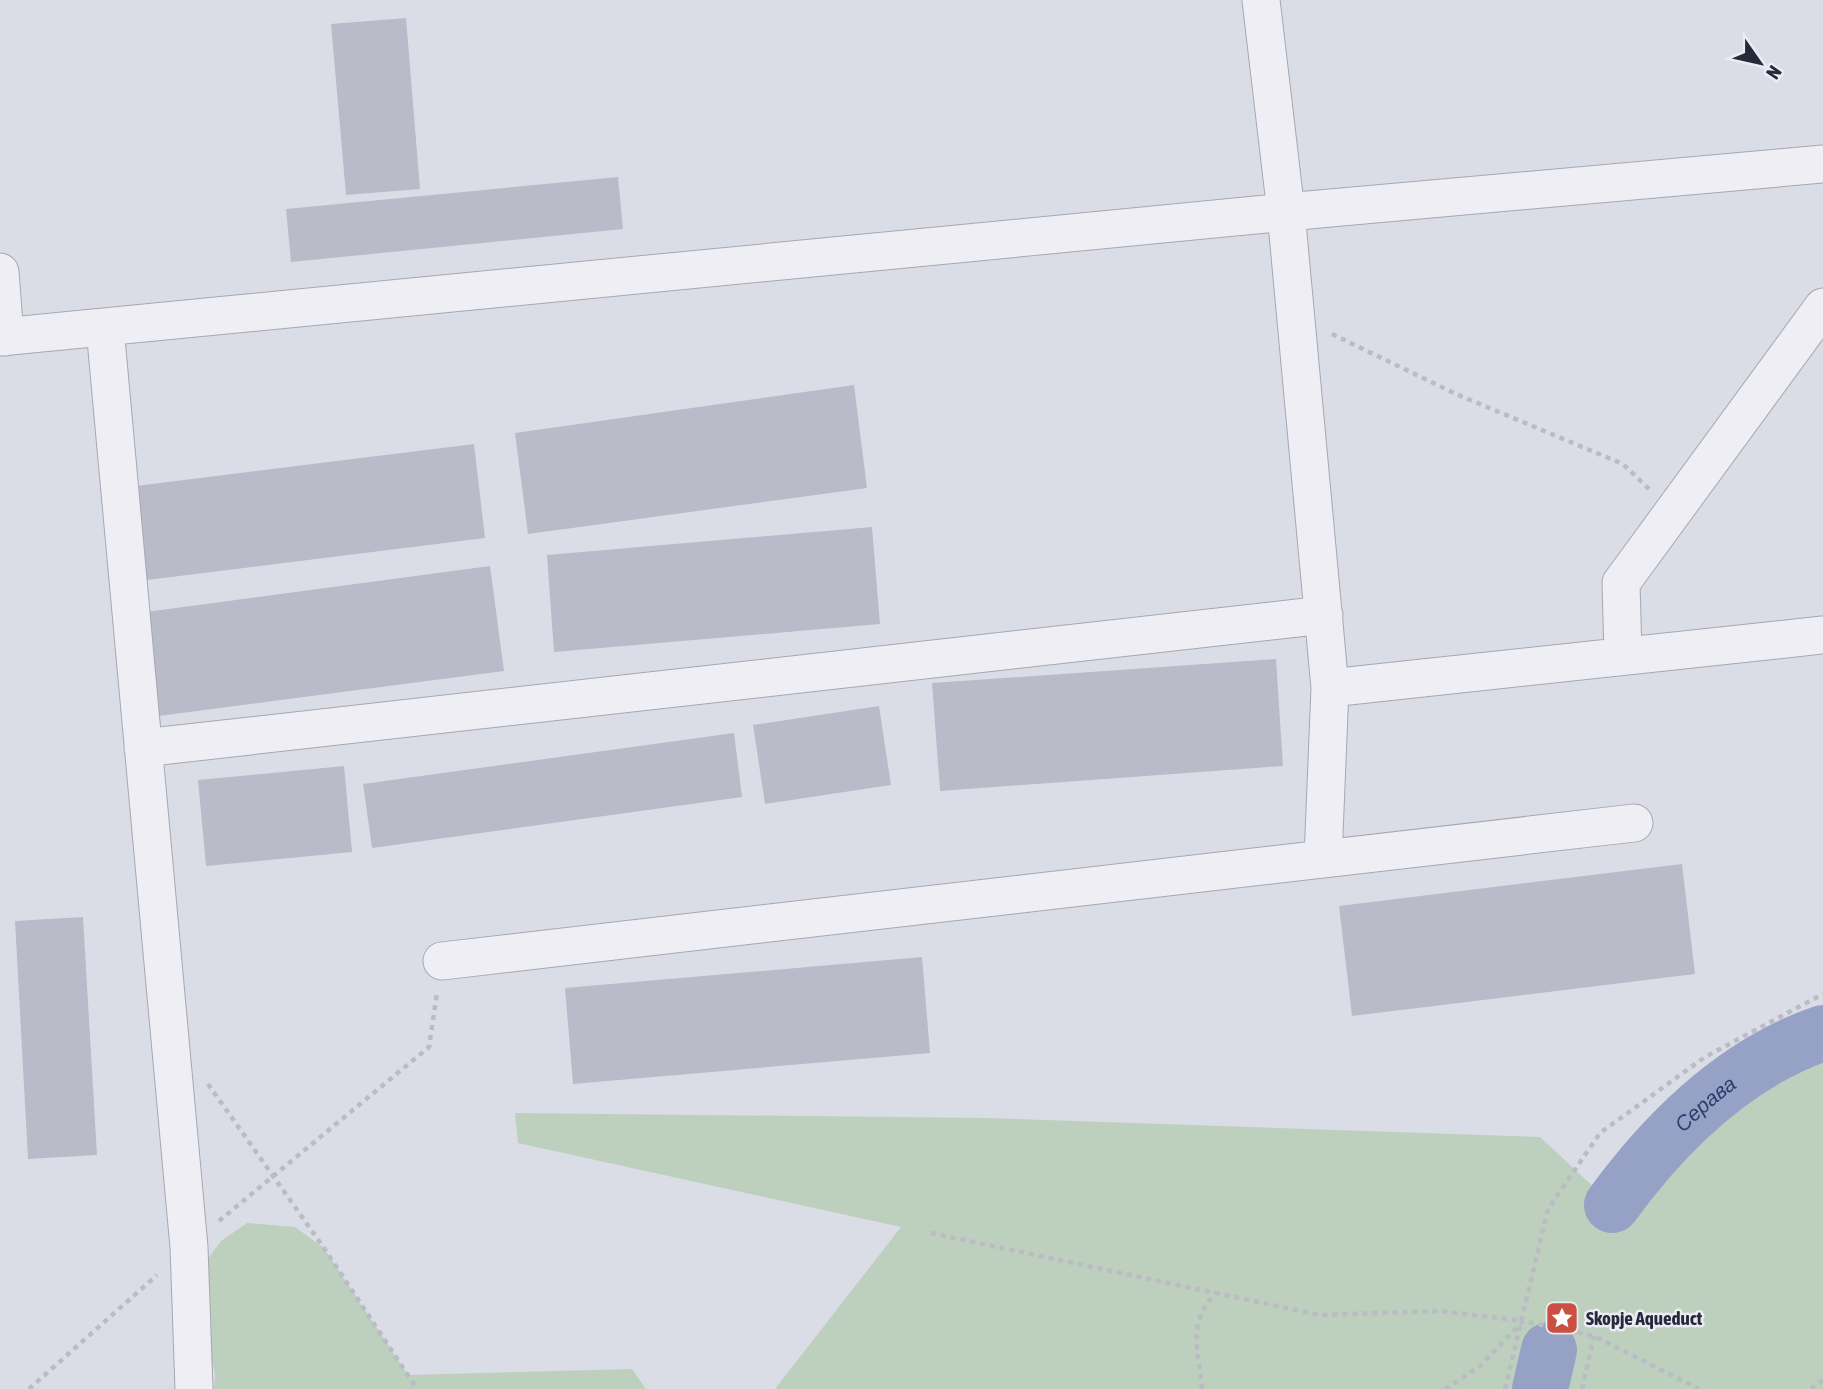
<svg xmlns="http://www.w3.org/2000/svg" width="1823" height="1389" viewBox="0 0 1823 1389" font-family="'Asap Condensed',sans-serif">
  <rect width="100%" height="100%" fill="#dbdde6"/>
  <path fill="#bdcfbd" d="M1823,1033V1389H775L901,1227L518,1143L515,1113L986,1118L1540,1137L1612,1204C1669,1132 1734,1063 1823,1033Z
    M247,1223L295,1227L324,1248L408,1375L632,1369L646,1389H214L215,1374L205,1333L204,1264L221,1241Z"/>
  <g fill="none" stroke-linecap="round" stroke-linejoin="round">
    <g stroke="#96a1c6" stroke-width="56">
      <path id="s1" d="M1612,1205C1666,1131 1735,1063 1823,1033"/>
      <path d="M1540,1389L1549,1350"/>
    </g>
  </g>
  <path fill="#b9bbc8" d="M406,18L420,189L346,195L331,24Z
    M618,177L623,229L291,262L286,209Z
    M854,385L867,488L528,534L515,433Z
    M474,444L485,538L147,580L136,486Z
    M872,527L880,624L554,652L547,555Z
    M490,566L504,671L159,716L146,612Z
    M1276,659L1283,766L940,791L932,683Z
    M879,706L891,785L765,804L753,725Z
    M734,733L742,797L372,848L363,784Z
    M344,766L352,852L206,866L198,780Z
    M1682,864L1695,974L1352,1016L1339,906Z
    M83,917L97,1155L28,1159L15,921Z
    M922,957L930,1053L573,1084L565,988Z"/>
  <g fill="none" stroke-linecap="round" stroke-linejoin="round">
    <defs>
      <path id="minor" d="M1261,0L1286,212L1330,688L1323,859
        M0,272L5,337
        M105,328L189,1247L194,1389
        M0,337L1286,212L1823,164
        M1623,655L1621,583L1823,307
        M1330,688L1823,635
        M143,748L1324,615
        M442,961L1634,823"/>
    </defs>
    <use href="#minor" stroke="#a5a7b3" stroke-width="39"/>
    <path stroke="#babbc4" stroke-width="4.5" stroke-dasharray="5 5" stroke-linecap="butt" d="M1332,334L1456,394L1623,464L1649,489
      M208,1084L324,1248L417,1389
      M219,1221L429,1047L437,993
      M931,1233L1320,1315L1439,1311L1523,1321
      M29,1389L157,1275
      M1202,1389C1199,1349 1186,1327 1215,1293
      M1445,1389L1479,1367L1523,1321L1594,1336L1699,1389
      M1505,1389L1548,1209L1600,1133L1705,1057L1823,994
      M1582,1389L1594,1336
      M1811,1389L1823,1380"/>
    <use href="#minor" stroke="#eeeef4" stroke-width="37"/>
  </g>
  <defs>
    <symbol id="sight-square" viewBox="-11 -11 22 22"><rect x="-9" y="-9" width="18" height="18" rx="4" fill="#ca5141" stroke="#ebecf3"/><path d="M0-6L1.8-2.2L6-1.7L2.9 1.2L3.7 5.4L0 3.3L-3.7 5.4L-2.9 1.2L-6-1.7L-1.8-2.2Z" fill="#fff"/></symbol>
  </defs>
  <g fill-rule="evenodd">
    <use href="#sight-square" x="1543" y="1299" width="38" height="38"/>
  </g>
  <g text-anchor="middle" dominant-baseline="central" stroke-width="5" stroke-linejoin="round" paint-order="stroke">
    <g font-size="19" font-weight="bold" fill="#26283b" stroke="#ebecf3" text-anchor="start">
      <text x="1586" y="1318">Skopje Aqueduct</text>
    </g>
    <g font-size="21" font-style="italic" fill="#313c6e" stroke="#ebecf3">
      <text stroke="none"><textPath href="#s1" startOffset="138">Серава</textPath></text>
    </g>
  </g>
  <g transform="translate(1760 63) rotate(124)" stroke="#ebecf3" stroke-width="5" paint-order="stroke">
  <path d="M0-5L12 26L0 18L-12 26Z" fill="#26283b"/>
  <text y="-10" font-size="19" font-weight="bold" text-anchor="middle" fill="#26283b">N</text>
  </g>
</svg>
